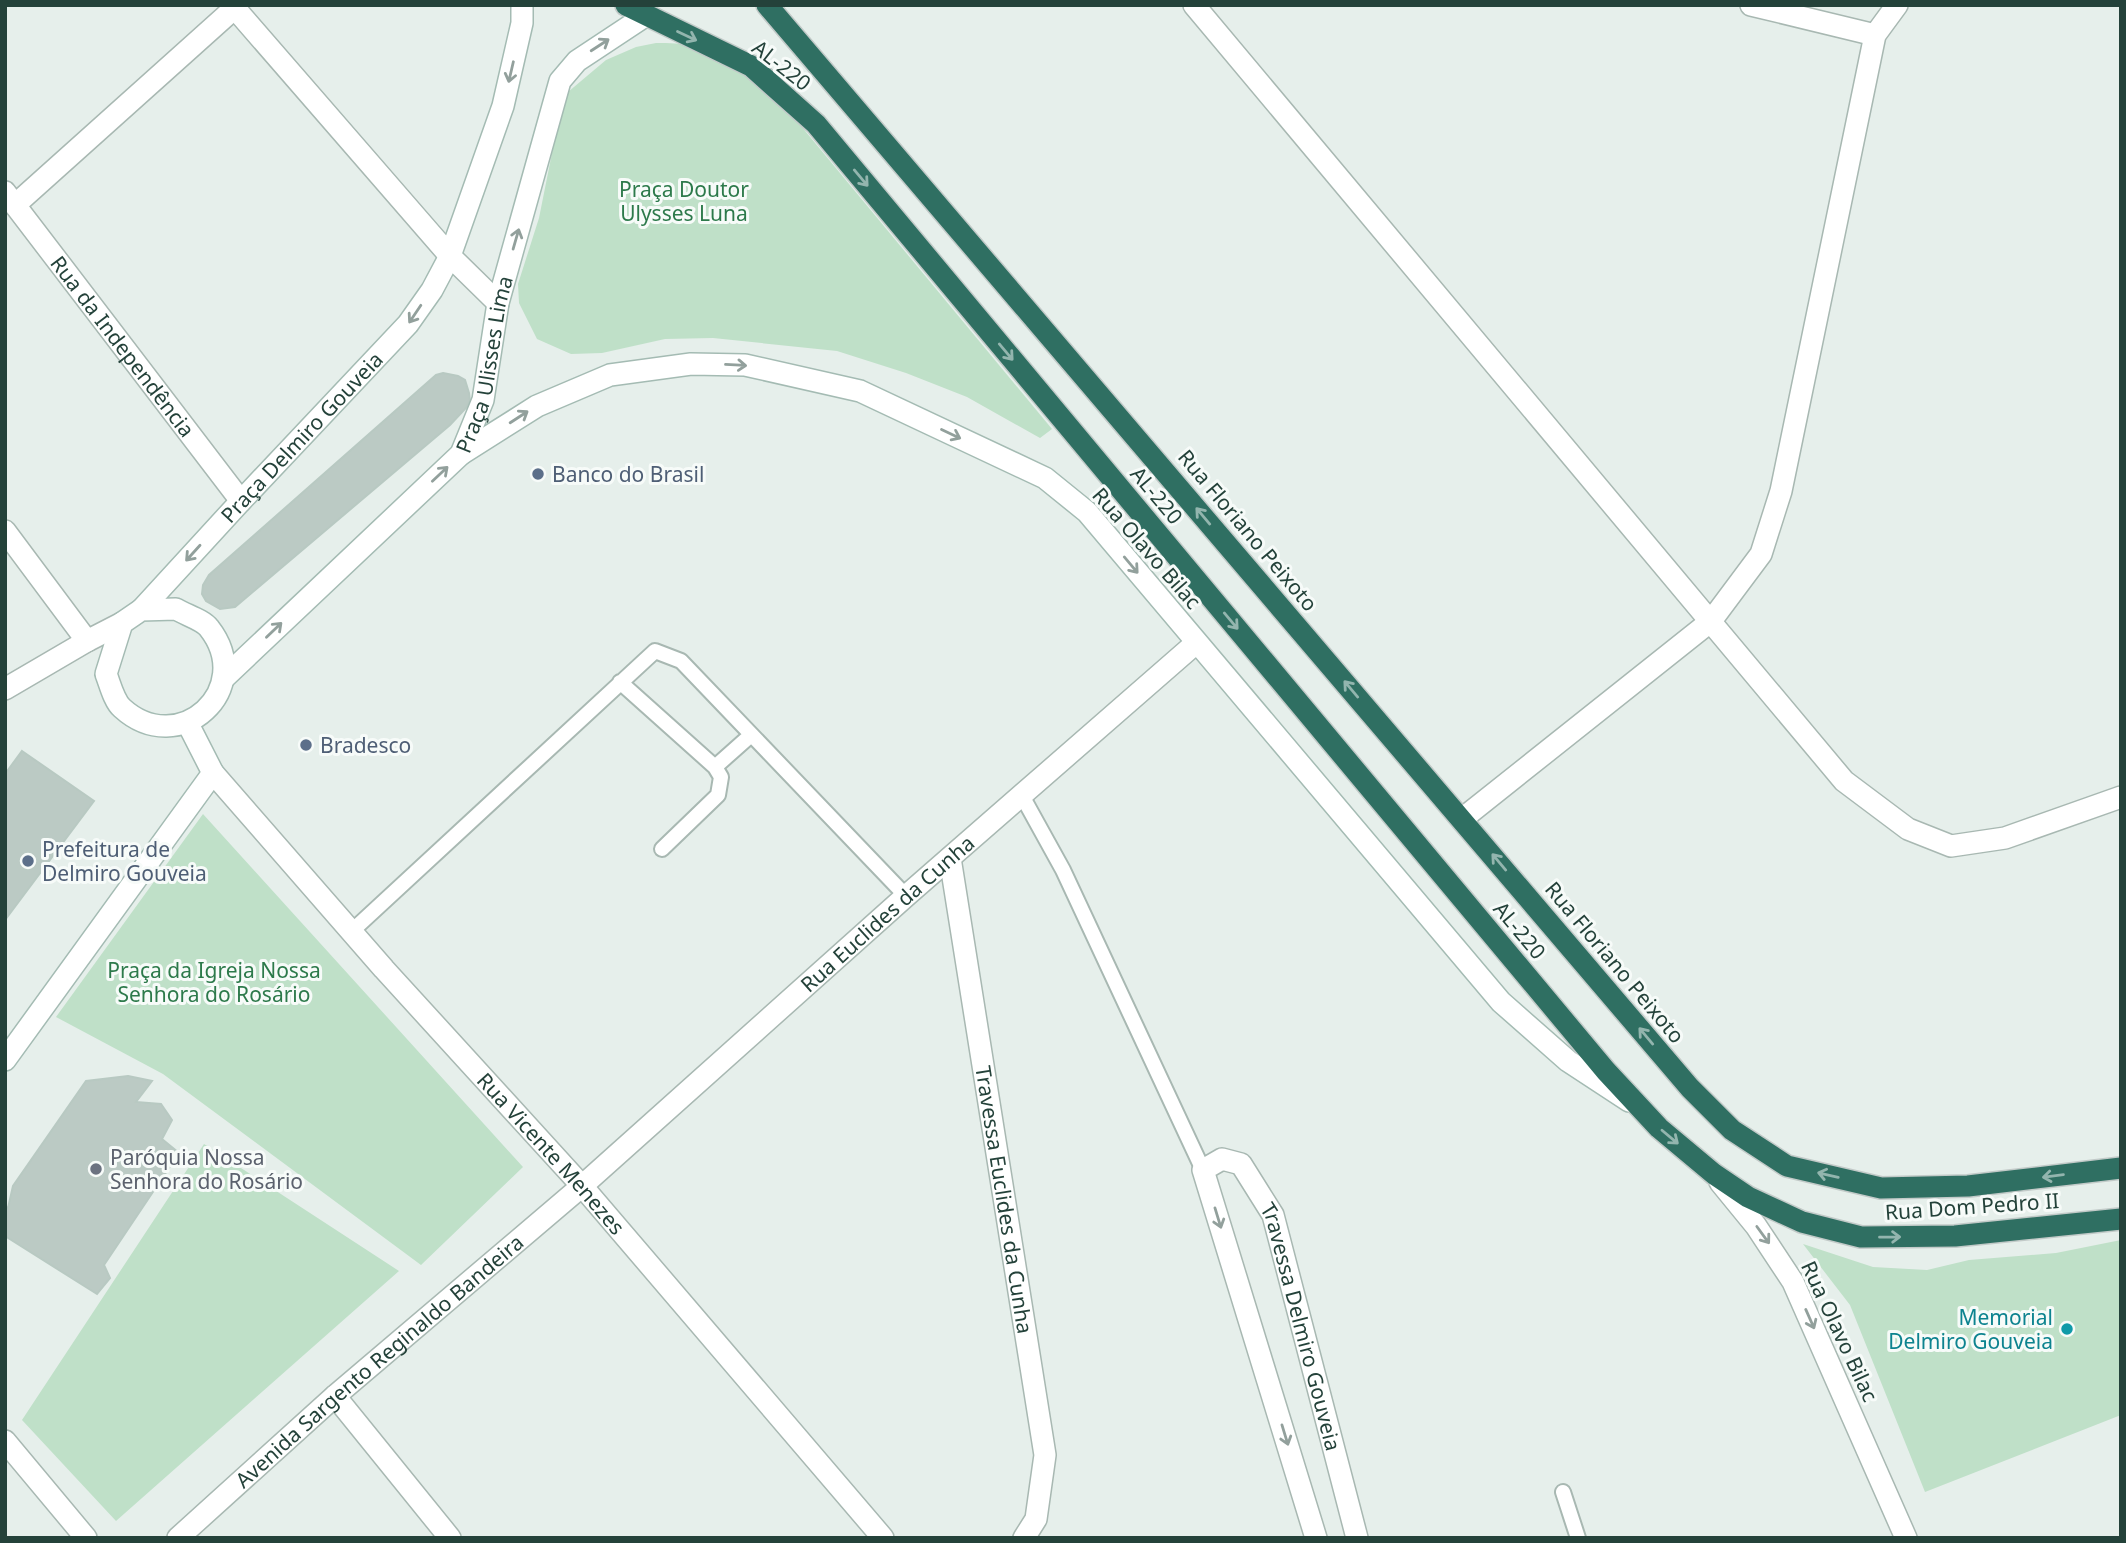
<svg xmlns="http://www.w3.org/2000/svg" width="2126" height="1543" viewBox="0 0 2126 1543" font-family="'Noto Sans',sans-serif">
  <rect width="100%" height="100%" fill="#e6efeb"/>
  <path fill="#bfe0c8" d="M656,43C669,43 682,43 694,47C726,56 757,82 782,103L1052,429L1040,438L967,397L906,373L837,351L713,338L665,339L602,353L571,354L537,339L519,303L518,284L539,218L560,113L568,92L606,60L636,47Z
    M203,814L523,1167L421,1265L163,1074L56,1017Z
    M204,1144L399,1271L116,1521L22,1420Z
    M2121,1240V1415L1925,1492L1850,1305L1803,1244L1873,1267L1927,1270L1969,1260L2056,1253Z"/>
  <path fill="#bbcac4" stroke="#b8c9c2" stroke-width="2" d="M443,373L458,376L465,380L469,393L470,401L466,408L450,425L235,607L220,609L206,601L202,594L203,585L209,575L436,375Z
    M22,751L94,801L5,920V774Z
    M128,1076L152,1081L136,1102L161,1104L172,1120L162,1139L179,1153L104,1265L110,1278L97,1294L5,1236V1206L8,1208L13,1186L86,1081Z"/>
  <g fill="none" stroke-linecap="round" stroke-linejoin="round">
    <defs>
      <path id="lane" d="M620,682L715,767L751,735
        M1021,794L1063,870L1203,1170
        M662,849L718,795L721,777L715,767
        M352,931L655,651L681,661L906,896
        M1563,1492L1578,1538"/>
      <g id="street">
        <path d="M232,5L450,256L498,303"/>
        <path d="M1194,5L1844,781L1908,829L1951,846L2005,838L2121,797"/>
        <path d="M1751,5L1875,35"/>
        <path id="s1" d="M5,192L241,501"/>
        <path d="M15,205L238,5"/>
        <path d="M5,531L87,641"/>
        <path d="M5,689L87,641L122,623"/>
        <path id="s2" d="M213,773L384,969L582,1186L883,1538"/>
        <path d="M1462,819L1711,621L1761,554L1781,491L1875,35L1897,5"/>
        <path id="s3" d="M950,858L1045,1455L1036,1519L1024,1538"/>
        <path d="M1720,1182L1756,1226L1793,1282L1906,1538"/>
        <path d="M335,1396L450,1538"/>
        <path d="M5,1441L86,1538"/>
        <path id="s4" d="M178,1538L335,1396L582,1186L906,896L1196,643"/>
        <path id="s5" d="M1316,1538L1203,1170L1222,1159L1241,1164L1273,1215L1357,1538"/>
      </g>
      <g id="secondary">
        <path d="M461,454L537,406L610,375L691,364L745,365L860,391L1045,478L1087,512L1501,1002L1568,1061L1629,1101"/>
        <path d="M176,609C186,615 203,620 209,628C257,689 179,760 122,708C114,701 110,684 106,674L122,623L141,610Z"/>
        <path id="s6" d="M141,610L241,501L408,324L432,290L450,256L503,106L522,23V5"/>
        <path id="s7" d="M225,677L461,454L483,400L498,303L560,81L577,61L645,16"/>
        <path d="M5,1060L213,773L188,724"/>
      </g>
      <path id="highway" d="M626,5L751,66L816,124L1606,1071L1659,1128L1714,1174L1748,1197L1802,1222L1861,1237L1955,1236L2121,1219
        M767,5L1690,1088L1732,1130L1787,1166L1881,1188L1968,1186L2121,1168"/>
    </defs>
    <use href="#lane" stroke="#a8b8b2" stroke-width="18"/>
    <use href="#street" stroke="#a8b8b2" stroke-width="24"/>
    <use href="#secondary" stroke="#a4bbb3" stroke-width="24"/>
    <use href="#highway" stroke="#c2cac8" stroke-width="24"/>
    <use href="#lane" stroke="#fff" stroke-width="14"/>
    <use href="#street" stroke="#fff" stroke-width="21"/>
    <use href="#secondary" stroke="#fff" stroke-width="21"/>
    <use href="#highway" stroke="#2f6f62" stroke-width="21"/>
  </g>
  <defs><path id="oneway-shaft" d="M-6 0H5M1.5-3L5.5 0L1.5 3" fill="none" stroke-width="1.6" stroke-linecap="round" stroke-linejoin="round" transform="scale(1.75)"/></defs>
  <g stroke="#93b5ae">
    <use href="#oneway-shaft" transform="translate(687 36) rotate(25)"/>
    <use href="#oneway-shaft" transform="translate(861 178) rotate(50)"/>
    <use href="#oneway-shaft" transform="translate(1006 352) rotate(50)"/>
    <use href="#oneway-shaft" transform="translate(1203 516) rotate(-130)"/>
    <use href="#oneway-shaft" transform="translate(1231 621) rotate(50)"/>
    <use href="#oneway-shaft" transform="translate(1351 689) rotate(-130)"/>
    <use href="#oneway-shaft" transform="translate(1499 862) rotate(-130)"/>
    <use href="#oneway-shaft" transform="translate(1646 1036) rotate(-130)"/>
    <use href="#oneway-shaft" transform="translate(1670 1137) rotate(40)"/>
    <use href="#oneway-shaft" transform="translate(1828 1175) rotate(-167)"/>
    <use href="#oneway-shaft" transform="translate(2053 1176) rotate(173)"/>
    <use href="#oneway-shaft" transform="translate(1890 1237) rotate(-1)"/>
  </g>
  <g stroke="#92a09c">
    <use href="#oneway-shaft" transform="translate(600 45) rotate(-33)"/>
    <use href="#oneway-shaft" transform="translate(511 72) rotate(103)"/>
    <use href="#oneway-shaft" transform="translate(516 239) rotate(-74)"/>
    <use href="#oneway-shaft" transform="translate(415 314) rotate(124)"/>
    <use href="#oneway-shaft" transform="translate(736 365) rotate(3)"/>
    <use href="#oneway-shaft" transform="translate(519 417) rotate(-33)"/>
    <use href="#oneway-shaft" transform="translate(951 434) rotate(25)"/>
    <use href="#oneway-shaft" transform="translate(440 474) rotate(-43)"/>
    <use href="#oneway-shaft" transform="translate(193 553) rotate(132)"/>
    <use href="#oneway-shaft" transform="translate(1131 565) rotate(50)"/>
    <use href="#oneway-shaft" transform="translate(274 630) rotate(-44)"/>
    <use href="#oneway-shaft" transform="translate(1218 1218) rotate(73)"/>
    <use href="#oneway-shaft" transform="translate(1763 1235) rotate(54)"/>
    <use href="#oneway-shaft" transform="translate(1810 1319) rotate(66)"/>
    <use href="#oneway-shaft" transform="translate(1285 1435) rotate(73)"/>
  </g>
  <g fill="#5c6f8a" stroke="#f7fbf9" stroke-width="2.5">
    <circle cx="538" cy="474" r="7"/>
    <circle cx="306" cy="745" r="7"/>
    <circle cx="28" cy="861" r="7"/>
  </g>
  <circle fill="#6b7280" stroke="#f7fbf9" stroke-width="2.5" cx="96" cy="1169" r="7"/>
  <circle fill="#0f9aa8" stroke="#f7fbf9" stroke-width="2.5" cx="2067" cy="1329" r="7"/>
  <g text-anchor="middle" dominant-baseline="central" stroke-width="6" stroke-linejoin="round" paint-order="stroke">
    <g font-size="21" fill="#24423a" stroke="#f7fbf9">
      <text transform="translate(782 65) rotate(38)">AL-220</text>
      <text stroke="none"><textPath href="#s1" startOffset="194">Rua da Independência</textPath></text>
      <text stroke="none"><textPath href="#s7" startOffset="418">Praça Ulisses Lima</textPath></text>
      <text stroke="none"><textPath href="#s6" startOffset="236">Praça Delmiro Gouveia</textPath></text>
      <text transform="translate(1157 495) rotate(50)">AL-220</text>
      <text transform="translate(1248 530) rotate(50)">Rua Floriano Peixoto</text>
      <text transform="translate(1147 548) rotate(49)">Rua Olavo Bilac</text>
      <text stroke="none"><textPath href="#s4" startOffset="945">Rua Euclides da Cunha</textPath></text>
      <text transform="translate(1520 930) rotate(50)">AL-220</text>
      <text transform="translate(1615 962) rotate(50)">Rua Floriano Peixoto</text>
      <text stroke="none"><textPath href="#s2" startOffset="509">Rua Vicente Menezes</textPath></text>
      <text stroke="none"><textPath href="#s3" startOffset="346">Travessa Euclides da Cunha</textPath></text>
      <text transform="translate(1972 1206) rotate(-4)">Rua Dom Pedro II</text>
      <text stroke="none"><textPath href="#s5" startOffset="602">Travessa Delmiro Gouveia</textPath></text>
      <text transform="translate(1840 1331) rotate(65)">Rua Olavo Bilac</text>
      <text stroke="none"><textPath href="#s4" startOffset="268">Avenida Sargento Reginaldo Bandeira</textPath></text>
    </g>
    <g font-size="21" fill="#2d7a4b" stroke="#f7fbf9">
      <text x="684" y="189">Praça Doutor<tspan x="684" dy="24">Ulysses Luna</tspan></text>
      <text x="214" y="970">Praça da Igreja Nossa<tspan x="214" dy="24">Senhora do Rosário</tspan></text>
    </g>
    <g font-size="21" fill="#4e5e75" stroke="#f7fbf9" text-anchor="start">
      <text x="552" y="474">Banco do Brasil</text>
      <text x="320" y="745">Bradesco</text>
      <text x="42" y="849">Prefeitura de<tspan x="42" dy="24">Delmiro Gouveia</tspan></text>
    </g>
    <g font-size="21" fill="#5b616d" stroke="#f7fbf9" text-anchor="start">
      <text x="110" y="1157">Paróquia Nossa<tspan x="110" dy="24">Senhora do Rosário</tspan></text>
    </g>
    <g font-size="21" fill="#0d838f" stroke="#f7fbf9" text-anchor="end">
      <text x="2053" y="1317">Memorial<tspan x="2053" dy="24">Delmiro Gouveia</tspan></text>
    </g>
  </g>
  <rect width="2126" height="1543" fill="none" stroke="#24423a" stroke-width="14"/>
</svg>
